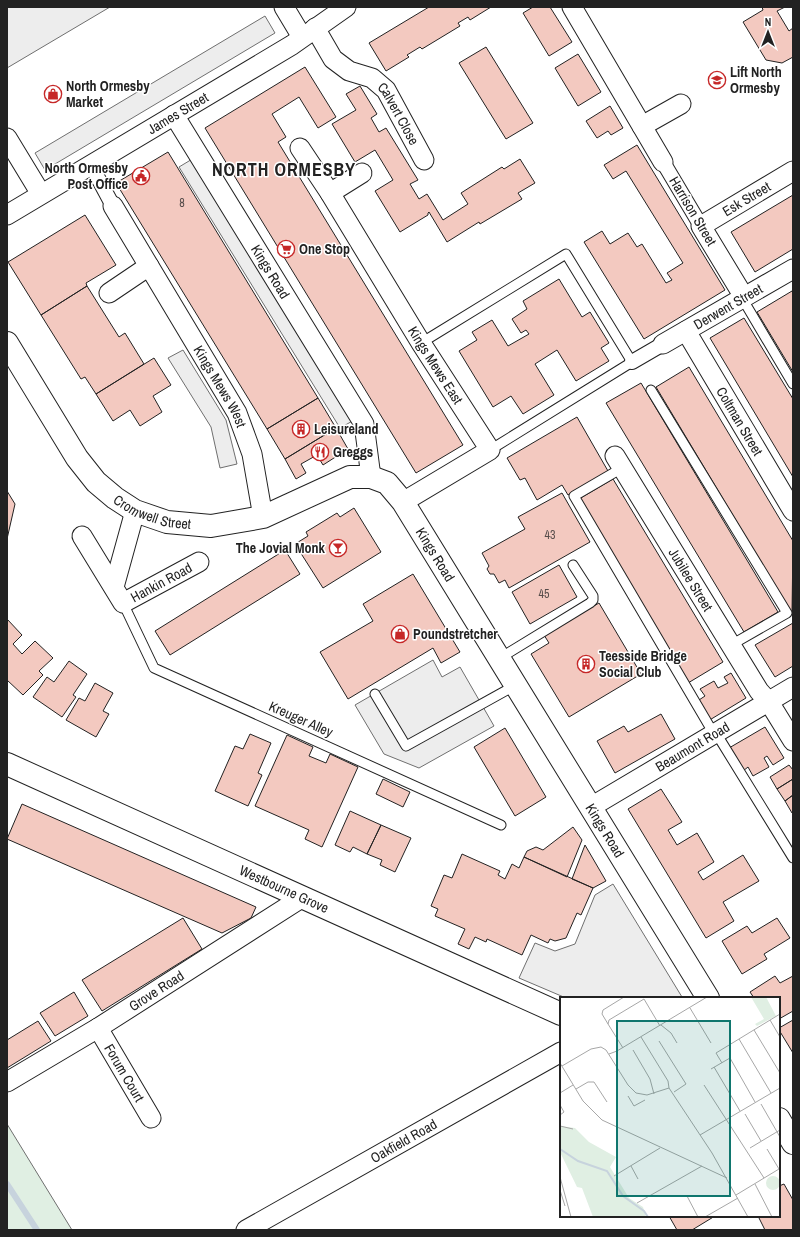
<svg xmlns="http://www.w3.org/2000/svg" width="800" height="1237" viewBox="0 0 800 1237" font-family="'Archivo Narrow',sans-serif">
  <rect width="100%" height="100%" fill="#fff"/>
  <path fill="#e0efe3" stroke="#6f6f6f" d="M7,1124L72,1230H7Z"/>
  <path fill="#ededed" stroke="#6f6f6f" d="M7,7H110L7,68Z
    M265,16L275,33L45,170L35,153Z
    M194,158L356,419L340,428L179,167Z
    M183,350L226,420L237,464L220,468L211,427L168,358Z
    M433,660L442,677L460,667L494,726L419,768L384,754L355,705Z
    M613,884L682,997L679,998H566L519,978L535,943L555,951L575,944L595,895Z"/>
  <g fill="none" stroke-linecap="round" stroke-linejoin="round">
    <path stroke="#c7d3dd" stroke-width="6" d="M7,1184L37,1230"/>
  </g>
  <path fill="#f3c9c0" stroke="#222" d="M429,7H491L470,20L468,17L458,23L460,26L422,49L420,47L407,55L409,57L386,71L369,43Z
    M533,7H550L572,42L549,56L523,13Z
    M762,7H785L777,11L789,31L793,28V57L782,63L766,60L743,22L763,10Z
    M486,47L533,123L506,139L459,63Z
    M578,54L601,92L578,106L555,68Z
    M305,67L336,117L318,128L299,97L272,114L286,137L278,142L463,445L416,473L205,128Z
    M360,86L377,114L371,118L379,132L386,128L418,180L410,184L419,199L427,194L443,220L468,204L461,193L502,167L504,169L520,159L535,183L518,193L522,199L480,224L479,222L447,242L429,212L428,213V215L400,232L375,191L393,180L375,150L355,162L332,124L356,110L346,94Z
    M610,106L623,128L611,135L608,131L597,138L586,121Z
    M637,145L725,290L644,339L584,242L602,231L610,244L628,233L637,247L642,244L666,283L672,280L667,273L683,263L626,171L613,179L604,165Z
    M168,152L318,398L267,429L116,183Z
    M793,195V249L755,272L731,232Z
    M85,215L116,265L86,283L87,286L41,315L8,262Z
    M559,279L582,317L590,312L609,343L601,348L609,361L576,381L557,350L535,364L554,395L523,414L511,396L493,407L459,351L477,340L472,332L492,320L508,346L529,334L526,330L521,333L512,319L527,309L523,301Z
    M87,286L119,337L125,333L144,364L96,394L85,377L81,379L41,315Z
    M792,291L793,294V372L757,312Z
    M744,318L793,399V477L710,338Z
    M154,358L171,385L153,396L162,412L140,426L130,410L113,421L96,394Z
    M689,367L793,541L792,614L656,387Z
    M641,383L778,612L744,632L606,403Z
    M318,398L336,428L285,459L267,429Z
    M577,417L608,471L568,495L562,485L537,500L525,478L520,480L507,458Z
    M336,428L348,449L323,465L317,455L301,464L306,473L296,479L285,459Z
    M613,479L723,662L688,683L579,499Z
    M7,491L15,504L7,539Z
    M562,493L590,542L509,588L505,580L499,583L494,574H490L487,569L489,566L482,553L525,529L518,517Z
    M354,508L381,552L323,588L295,544L308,536L306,532L337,513L340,517Z
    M285,550L300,574L170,655L155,631Z
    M559,565L577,597L530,624L512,592Z
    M413,574L460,652L441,663L433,648L348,699L320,652L373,621L363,604Z
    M599,603L641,674L569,717L531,654L549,643L544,635Z
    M7,619L22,635L13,644L22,654L35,641L53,658L39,671L43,675L23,695L7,680Z
    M793,623V666L775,677L755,645Z
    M69,661L87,674L73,695L76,697L62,717L33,697L47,677L54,682Z
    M731,673L746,698L708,721L696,702L705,696L700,689L714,681L718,688L728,683L724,677Z
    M95,683L113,693L103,711L109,714L96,737L66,720L79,698L85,701Z
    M661,714L675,739L615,773L597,741L624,726L628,732Z
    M765,727L784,758L773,765L767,756L764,758L769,767L753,776L748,767L743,771L729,748Z
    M505,728L546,797L515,816L474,747Z
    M250,734L271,743L258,773L262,775L248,806L215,791L235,746L243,749Z
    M287,735L313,747L309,756L326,763L330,754L358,767L322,847L305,839L309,830L255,806Z
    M789,765L793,770V779L777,789L770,777Z
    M383,779L410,792L403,807L376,794Z
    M793,779V795L785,801L777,789Z
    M661,789L682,822L668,830L677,845L697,833L714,862L698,872L703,880L743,855L759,881L723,902L734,921L706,938L628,809Z
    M793,795V812L792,813L785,801Z
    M22,804L256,907L251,918L222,933L7,839Z
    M350,811L381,825L367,854L353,847L350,852L335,845Z
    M381,825L411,838L395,872L380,865L382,860L367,854Z
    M573,827L582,840L567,877L524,857L527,851L536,847L543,850Z
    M585,845L606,881L593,888L572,879Z
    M462,854L500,871L498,875L505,879L512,864L519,868L524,857L593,888L581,915L577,913L566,938L555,941L550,939L548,943L531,935L522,955L487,939L486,942L475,937L469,949L458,944L465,929L435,916L438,909L431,906L444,875L452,878Z
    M183,918L202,949L102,1011L82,980Z
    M777,918L790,938L764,954L767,959L742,974L722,941L747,926L752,933Z
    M775,976L780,983L793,976V1011L779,1019V998H754L750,992Z
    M74,992L88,1016L55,1036L40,1013Z
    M793,1020V1053L779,1030V1028Z
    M38,1021L51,1041L7,1068V1040Z
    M784,1184L793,1200V1230H765L758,1216H779V1186Z
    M669,1216H715L692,1230H677Z"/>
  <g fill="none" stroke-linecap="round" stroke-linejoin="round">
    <defs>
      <path id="service" d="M742,298L793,384
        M421,343L566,254L632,362L490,450
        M651,390L787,613L731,645
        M622,468L574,496L714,734
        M123,603L154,668L501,825
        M500,658L590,603L593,600V596L573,565
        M375,694L406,746L516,685
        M716,733L793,858"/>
      <path id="pedestrian" d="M663,162L701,226
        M91,165L113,206
        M632,362L663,344"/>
      <g id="minor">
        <path d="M284,7L302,37"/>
        <path d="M572,7L663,162"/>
        <path id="s1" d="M315,28L333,59L349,71L372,78L386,90L424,160"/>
        <path id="s2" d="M174,115L364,424L371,477"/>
        <path d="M642,126L681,104"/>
        <path d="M7,138L41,194"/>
        <path id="s3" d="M300,148L330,193L421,343L490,450L403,502"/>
        <path d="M330,193L362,173"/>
        <path id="s4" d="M113,206L237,413L252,454L263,517"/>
        <path id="s5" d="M7,215L292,45L346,7"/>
        <path d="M109,293L149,266"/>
        <path id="s6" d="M744,297L701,226L793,171"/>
        <path id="s7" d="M686,331L793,511"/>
        <path id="s8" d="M663,344L793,269"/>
        <path id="s9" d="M615,456L759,691L769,702L793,741"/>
        <path id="s10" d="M82,536L123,603L199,562"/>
        <path d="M114,587L135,511"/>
        <path id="s11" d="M591,807L793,687"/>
        <path id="s12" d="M98,1028L151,1118"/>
        <path id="s13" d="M7,1082L98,1028L303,897"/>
        <path id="s14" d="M246,1230L561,1052"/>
      </g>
      <g id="tertiary">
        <path id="s15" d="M7,343L77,458L96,482L115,498L135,511L167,522L211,526L263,517L350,477H371L387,483L403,502L708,998"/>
        <path id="s16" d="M7,764L561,1014"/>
        <path d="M779,1119L793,1143"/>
      </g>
    </defs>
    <use href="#service" stroke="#222" stroke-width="11"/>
    <use href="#pedestrian" stroke="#222" stroke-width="16"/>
    <use href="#minor" stroke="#222" stroke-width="21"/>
    <use href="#tertiary" stroke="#222" stroke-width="24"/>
    <use href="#service" stroke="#fff" stroke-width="9"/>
    <use href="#pedestrian" stroke="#fff" stroke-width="14"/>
    <use href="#minor" stroke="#fff" stroke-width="19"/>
    <use href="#tertiary" stroke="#fff" stroke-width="22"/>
  </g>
  <defs>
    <symbol id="school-ring" viewBox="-11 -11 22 22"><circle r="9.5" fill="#fff" stroke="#c62828" stroke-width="1.5"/><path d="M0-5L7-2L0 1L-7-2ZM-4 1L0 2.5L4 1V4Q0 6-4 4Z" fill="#c62828"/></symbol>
    <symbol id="shop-ring" viewBox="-11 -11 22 22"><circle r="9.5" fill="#fff" stroke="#c62828" stroke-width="1.5"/><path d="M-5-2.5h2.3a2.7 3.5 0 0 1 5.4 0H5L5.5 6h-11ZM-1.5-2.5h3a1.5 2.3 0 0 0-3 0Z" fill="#c62828"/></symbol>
    <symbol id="civic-ring" viewBox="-11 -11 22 22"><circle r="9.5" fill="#fff" stroke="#c62828" stroke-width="1.5"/><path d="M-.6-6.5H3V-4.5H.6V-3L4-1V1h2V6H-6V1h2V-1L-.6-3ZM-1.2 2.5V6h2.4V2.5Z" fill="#c62828"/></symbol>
    <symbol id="supermarket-ring" viewBox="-11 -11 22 22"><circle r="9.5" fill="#fff" stroke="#c62828" stroke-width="1.5"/><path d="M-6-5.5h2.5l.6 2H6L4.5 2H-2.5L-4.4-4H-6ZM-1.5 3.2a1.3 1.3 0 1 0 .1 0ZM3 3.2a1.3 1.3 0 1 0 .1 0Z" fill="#c62828"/></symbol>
    <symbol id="building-ring" viewBox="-11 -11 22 22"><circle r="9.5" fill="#fff" stroke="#c62828" stroke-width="1.5"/><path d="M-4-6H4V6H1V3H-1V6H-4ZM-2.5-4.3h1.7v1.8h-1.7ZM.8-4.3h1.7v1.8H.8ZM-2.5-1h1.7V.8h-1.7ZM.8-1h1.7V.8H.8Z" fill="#c62828"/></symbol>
    <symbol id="restaurant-ring" viewBox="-11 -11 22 22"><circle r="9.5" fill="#fff" stroke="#c62828" stroke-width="1.5"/><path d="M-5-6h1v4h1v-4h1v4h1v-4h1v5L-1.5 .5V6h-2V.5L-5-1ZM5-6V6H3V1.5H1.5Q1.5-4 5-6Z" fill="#c62828"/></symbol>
    <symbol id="bar-ring" viewBox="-11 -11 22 22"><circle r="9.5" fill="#fff" stroke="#c62828" stroke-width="1.5"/><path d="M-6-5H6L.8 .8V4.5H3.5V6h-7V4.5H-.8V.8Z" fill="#c62828"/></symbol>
  </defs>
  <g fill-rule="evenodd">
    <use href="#school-ring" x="707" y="70" width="20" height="20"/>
    <use href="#shop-ring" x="43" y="84" width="20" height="20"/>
    <use href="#civic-ring" x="131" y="166" width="20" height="20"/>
    <use href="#supermarket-ring" x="276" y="239" width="20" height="20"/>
    <use href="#building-ring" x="291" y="419" width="20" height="20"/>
    <use href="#restaurant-ring" x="310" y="442" width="20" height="20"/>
    <use href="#bar-ring" x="328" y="538" width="20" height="20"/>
    <use href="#shop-ring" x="390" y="624" width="20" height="20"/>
    <use href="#building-ring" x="576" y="654" width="20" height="20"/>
  </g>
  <g text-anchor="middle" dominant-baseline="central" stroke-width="3" stroke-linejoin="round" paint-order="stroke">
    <g font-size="12" fill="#564c4a">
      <text x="182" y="203">8</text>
      <text x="550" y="535">43</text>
      <text x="544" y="594">45</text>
    </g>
    <g font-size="14" font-weight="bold" fill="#222" stroke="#fff" text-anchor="start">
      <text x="730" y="72">Lift North<tspan x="730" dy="16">Ormesby</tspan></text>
      <text x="66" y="86">North Ormesby<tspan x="66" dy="16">Market</tspan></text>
      <text x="128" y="168" text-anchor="end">North Ormesby<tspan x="128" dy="16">Post Office</tspan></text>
      <text x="299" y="249">One Stop</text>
      <text x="314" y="429">Leisureland</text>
      <text x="333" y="452">Greggs</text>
      <text x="325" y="548" text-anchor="end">The Jovial Monk</text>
      <text x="413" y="634">Poundstretcher</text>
      <text x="599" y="656">Teesside Bridge<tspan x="599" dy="16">Social Club</tspan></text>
    </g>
    <g font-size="14" fill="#222" stroke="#fff">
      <text stroke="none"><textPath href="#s5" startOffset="199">James Street</textPath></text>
      <text stroke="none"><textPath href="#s1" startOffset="125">Calvert Close</textPath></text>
      <text stroke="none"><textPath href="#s6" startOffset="136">Esk Street</textPath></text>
      <text transform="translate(693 211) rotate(59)">Harrison Street</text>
      <text stroke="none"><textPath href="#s2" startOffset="184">Kings Road</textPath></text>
      <text stroke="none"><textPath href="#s8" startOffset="75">Derwent Street</textPath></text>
      <text stroke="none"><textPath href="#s3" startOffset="256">Kings Mews East</textPath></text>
      <text stroke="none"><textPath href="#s4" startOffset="210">Kings Mews West</textPath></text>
      <text stroke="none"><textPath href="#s7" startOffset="105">Coltman Street</textPath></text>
      <text stroke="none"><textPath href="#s15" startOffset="231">Cromwell Street</textPath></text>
      <text stroke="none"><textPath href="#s15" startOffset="565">Kings Road</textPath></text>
      <text stroke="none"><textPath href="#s9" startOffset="145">Jubilee Street</textPath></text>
      <text stroke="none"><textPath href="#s10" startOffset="122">Hankin Road</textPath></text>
      <text transform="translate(301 719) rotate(24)">Kreuger Alley</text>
      <text stroke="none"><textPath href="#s11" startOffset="118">Beaumont Road</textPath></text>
      <text stroke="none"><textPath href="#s15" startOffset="889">Kings Road</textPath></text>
      <text stroke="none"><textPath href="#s16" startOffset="304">Westbourne Grove</textPath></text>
      <text stroke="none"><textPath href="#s13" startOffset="175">Grove Road</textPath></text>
      <text stroke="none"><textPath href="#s12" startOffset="52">Forum Court</textPath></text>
      <text stroke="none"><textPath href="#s14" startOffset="181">Oakfield Road</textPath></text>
    </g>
    <g font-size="18" font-weight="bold" letter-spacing="1" fill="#222" stroke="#fff">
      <text x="284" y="169">NORTH ORMESBY</text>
    </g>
  </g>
  <g transform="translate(560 997)">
    <rect width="220" height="220" fill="#fff"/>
    <path d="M191,0H206L216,19L197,29L195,27L204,22ZM0,129L15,131L29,145L56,160L50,170L69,201L83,210L86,220H33L22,191L17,190L0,155ZM206 186a7 7 0 1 1 14 0a7 7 0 1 1-14 0Z" fill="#e0efe3"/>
    <path fill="none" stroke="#c7d3dd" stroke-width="2" d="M0,152L18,164L47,174L63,199L84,214L88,220"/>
    <path fill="none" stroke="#a7a7a7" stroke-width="1" d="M130,11L151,46M210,23L220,40M48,27L42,17L43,13L64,0M101,28L111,36L117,46M194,33L220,76M81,40L108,84L109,91L152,156L188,220M179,42L211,96M99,44L126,87L114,95M63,51L48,27L49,23L84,2L100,29M73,53L90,82L94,97M49,57L57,54L147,0M0,66L23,104L42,123L167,181M162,66L156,56L220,17M2,69L31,52L41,50L46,53L68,88L76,96L87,98L109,91M154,70L180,114M151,72L170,61L195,105M144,88L204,181M16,92L28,85H34L47,105M0,96L13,88M68,99L74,109L85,103M201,107L220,140M0,108L4,115L0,118M185,117L201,144M0,129L13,132M140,138L220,91M190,151L220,133M71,169L78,182M54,179L100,151M0,180L11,220M195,187L212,220M0,193L5,209M176,198L219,172L207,152M127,199L138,220M77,206L142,169M145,220L178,201"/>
    <path fill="#0f766e" fill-opacity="0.15" stroke="#0f766e" stroke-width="2" d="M57,24H170V199H57Z"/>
    <rect width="220" height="220" fill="none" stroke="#222" stroke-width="2"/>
  </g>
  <rect width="800" height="1237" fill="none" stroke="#222222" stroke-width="16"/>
  <g transform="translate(768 32)" stroke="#ffffff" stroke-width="3" paint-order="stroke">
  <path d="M0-3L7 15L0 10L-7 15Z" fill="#222222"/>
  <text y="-6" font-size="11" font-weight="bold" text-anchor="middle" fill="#222222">N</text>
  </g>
</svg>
